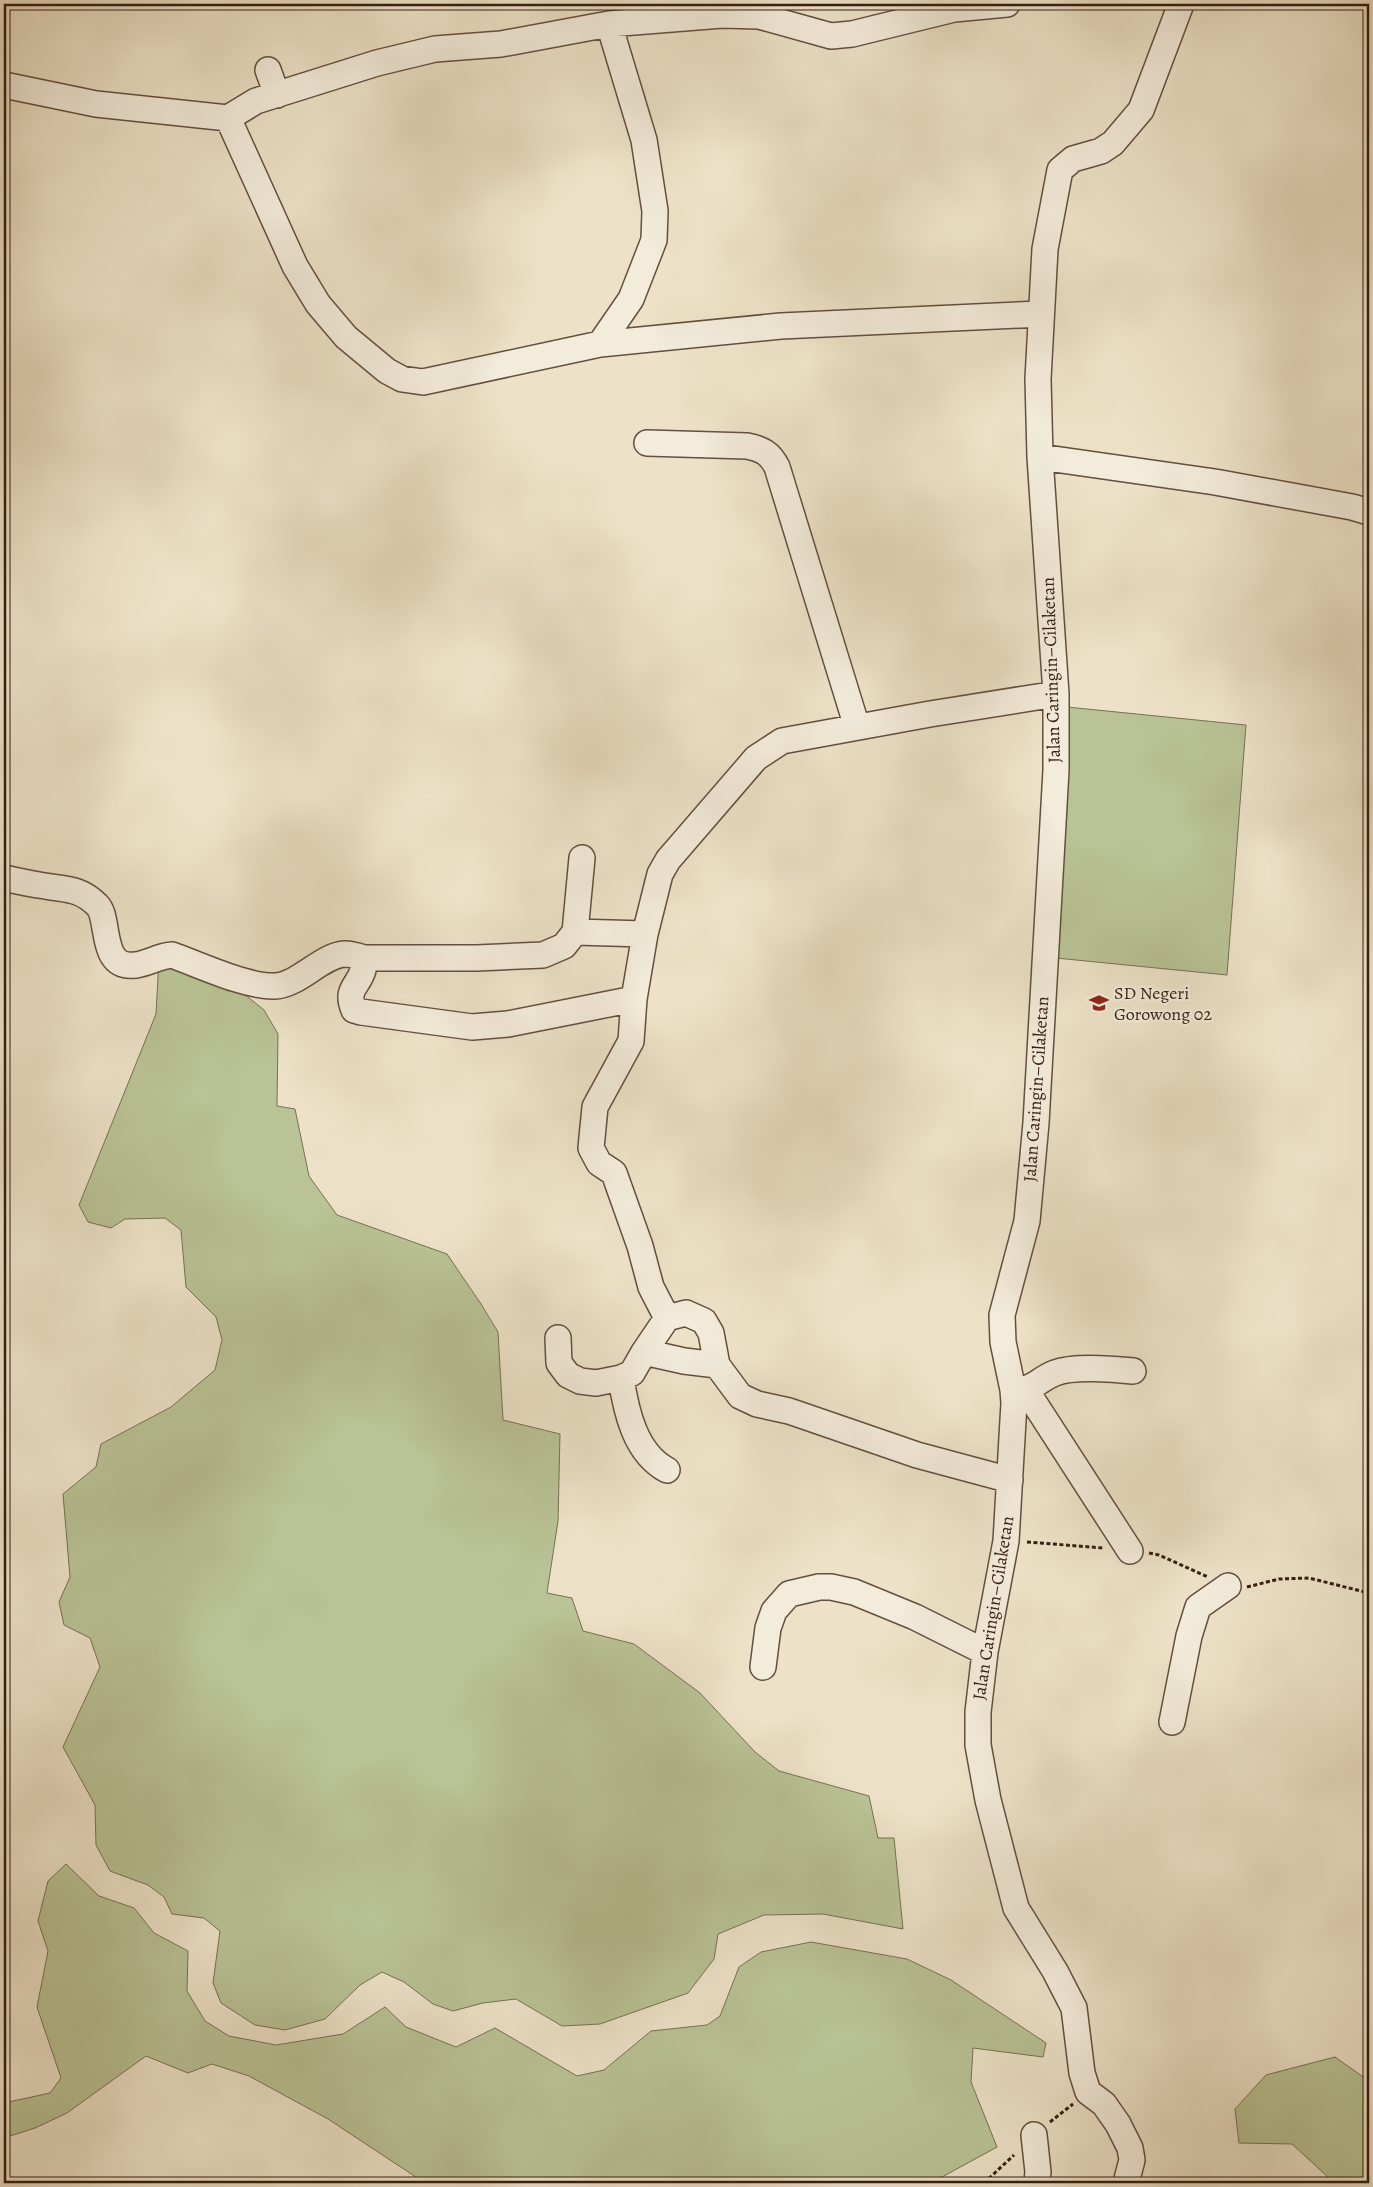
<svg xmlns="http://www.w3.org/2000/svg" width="1373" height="2187" viewBox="0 0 1373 2187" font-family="Alegreya,serif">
  <rect width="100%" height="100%" fill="#ede2c8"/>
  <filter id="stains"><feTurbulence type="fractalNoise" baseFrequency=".004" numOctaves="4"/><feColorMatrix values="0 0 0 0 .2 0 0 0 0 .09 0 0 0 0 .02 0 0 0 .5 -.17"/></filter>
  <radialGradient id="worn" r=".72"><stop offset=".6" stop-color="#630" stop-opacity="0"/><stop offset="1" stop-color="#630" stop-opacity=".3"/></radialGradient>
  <path fill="#b9c395" stroke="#777053" d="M1067,707L1246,725L1227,975L1056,958Z
    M159,958L228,981L264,1010L278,1034L277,1106L295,1109L309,1176L337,1215L447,1254L481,1304L498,1332L503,1420L560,1434L558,1521L547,1593L572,1598L583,1631L634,1644L700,1693L755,1752L779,1771L869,1796L878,1838H894L903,1929L823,1914L764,1915L718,1934L714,1959L688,1993L600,2024L562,2026L516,1999L483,2003L453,2011L433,2004L404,1982L382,1972L360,1985L325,2019L285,2030L255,2025L221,2003L213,1983L220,1931L204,1918L172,1914L164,1897L148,1885L110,1871L96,1845L95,1805L63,1747L100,1667L90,1638L64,1625L59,1602L70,1577L63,1494L96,1467L101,1444L171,1407L215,1370L222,1340L216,1317L186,1287L181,1230L165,1218L125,1219L111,1228L88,1222L79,1205L156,1014Z
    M66,1864L99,1896L134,1908L154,1933L188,1951L187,1991L205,2021L229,2036L276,2045L343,2034L385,2007L406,2027L456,2047L495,2028L577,2076L604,2070L651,2031L707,2025L720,2016L739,1967L761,1952L811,1942L907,1959L951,1980L1046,2043L1043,2057L973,2048L971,2082L997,2147L931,2183H425L328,2119L249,2076L212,2064L188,2073L146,2056L67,2113L35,2128L4,2138V2103L50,2093L61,2078L37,2007L48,1951L38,1921L48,1881Z
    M1335,2057L1369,2081V2183H1330L1328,2177L1292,2144L1239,2143L1235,2109L1266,2075Z"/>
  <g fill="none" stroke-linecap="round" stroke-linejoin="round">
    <defs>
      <path id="minor" d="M1007,4L954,9L852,34L831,36L759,16L722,15L609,24L501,44L435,49L377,63L256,101L228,118L295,266L318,304L346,337L387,371L402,379L423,382L600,344L781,326L1040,314
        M268,70L277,95
        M4,85L96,104L228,118
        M600,344L631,299L654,240L655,211L644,140L609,24
        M647,443L747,446C762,449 770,453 777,467L857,727
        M1040,457L1215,482L1352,507L1369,512
        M4,878C17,881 31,884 45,886C67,890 80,888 97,905C111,918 98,970 136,965C149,963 159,956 172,955C200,965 246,987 275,986C299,985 322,955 345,954C351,954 358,956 364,958C364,961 364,966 363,970C358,987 345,989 354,1010L361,1012L472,1027L508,1024L634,999
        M575,932L645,934
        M364,958H477L543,955L564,946L575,932L582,858
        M667,1318L651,1287L640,1246L614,1173L599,1163L591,1148L595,1107L631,1041L634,999L645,934L660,874L668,860L756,758L782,741L930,714L1056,694
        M558,1338L559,1363L568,1375L580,1381L596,1383L621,1378L632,1373L644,1352L667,1318L686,1313L704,1321L711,1333L717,1365L740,1396L757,1404L789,1411L917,1455L1010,1480
        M644,1352L684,1361L717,1365
        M621,1378C626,1411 635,1453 667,1470
        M1013,1390C1035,1390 1037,1380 1055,1373C1072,1366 1114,1369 1133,1371
        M1026,1390L1130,1551
        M763,1667L768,1628L774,1611L789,1594L819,1587H831L854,1592L915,1617L985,1652
        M1172,1722L1189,1636L1198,1607L1228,1586
        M1034,2135L1038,2172L1037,2183
        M1126,2183L1132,2160L1130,2148L1118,2124L1104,2104L1088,2092L1082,2073L1074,2008L1055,1971L1016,1908L988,1800L978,1745V1712L985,1652L1006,1541L1014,1403L1013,1390L1003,1342L1002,1315L1027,1221L1036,1123L1056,770V694L1040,457L1038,379L1045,249L1060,170L1073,159L1101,151L1113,143L1141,110L1181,4"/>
    </defs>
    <use href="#minor" stroke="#634f3f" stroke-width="28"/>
    <path stroke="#351e11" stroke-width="3" stroke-dasharray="4 2.5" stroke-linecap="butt" d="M1027,1542L1103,1548
      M1149,1553L1159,1555L1208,1577
      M1247,1587L1279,1579L1309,1578L1369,1593
      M1050,2122L1073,2104
      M984,2183L1014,2155"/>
    <use href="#minor" stroke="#f3ecdb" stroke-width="25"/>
  </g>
  <defs>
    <symbol id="school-bare" viewBox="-9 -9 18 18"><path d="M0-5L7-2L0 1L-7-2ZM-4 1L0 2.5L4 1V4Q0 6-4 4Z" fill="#8f2418" stroke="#f3ecdb" stroke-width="2.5" paint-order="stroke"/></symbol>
  </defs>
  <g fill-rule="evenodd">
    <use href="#school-bare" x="1085" y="989" width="28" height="28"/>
  </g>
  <g text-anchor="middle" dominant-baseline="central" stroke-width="4" stroke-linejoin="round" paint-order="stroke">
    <g font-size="18" fill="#351e11" stroke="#f3ecdb">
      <text transform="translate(1051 670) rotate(-92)">Jalan Caringin–Cilaketan</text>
      <text transform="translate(1036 1089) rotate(-86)">Jalan Caringin–Cilaketan</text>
      <text transform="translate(993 1608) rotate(-81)">Jalan Caringin–Cilaketan</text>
    </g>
    <g font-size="18" fill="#351e11" stroke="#f3ecdb" text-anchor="start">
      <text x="1114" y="993">SD Negeri<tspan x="1114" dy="21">Gorowong 02</tspan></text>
    </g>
  </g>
  <rect width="1373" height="2187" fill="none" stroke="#ede2c8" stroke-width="20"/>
  <rect x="5" y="5" width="1363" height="2177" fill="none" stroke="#351e11" stroke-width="2.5"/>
  <rect x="10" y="10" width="1353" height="2167" fill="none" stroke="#351e11"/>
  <rect width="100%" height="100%" filter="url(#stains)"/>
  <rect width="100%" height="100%" fill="url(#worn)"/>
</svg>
